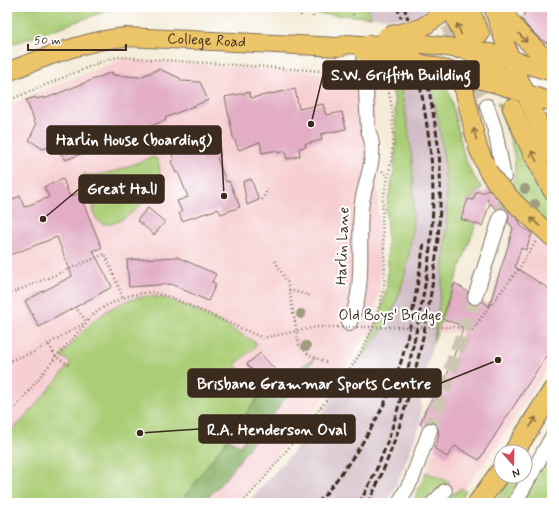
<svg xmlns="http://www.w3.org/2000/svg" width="559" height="510" viewBox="0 0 559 510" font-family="Mynerve,sans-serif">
  <rect width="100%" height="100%" fill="#fff"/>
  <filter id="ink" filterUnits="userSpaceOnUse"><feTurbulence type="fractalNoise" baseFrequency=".025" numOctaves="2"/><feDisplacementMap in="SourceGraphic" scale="8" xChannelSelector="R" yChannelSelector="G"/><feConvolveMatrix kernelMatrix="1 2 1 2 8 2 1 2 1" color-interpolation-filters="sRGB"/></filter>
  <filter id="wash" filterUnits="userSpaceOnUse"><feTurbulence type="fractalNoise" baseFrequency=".012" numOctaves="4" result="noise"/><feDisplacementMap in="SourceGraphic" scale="16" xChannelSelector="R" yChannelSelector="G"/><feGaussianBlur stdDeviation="0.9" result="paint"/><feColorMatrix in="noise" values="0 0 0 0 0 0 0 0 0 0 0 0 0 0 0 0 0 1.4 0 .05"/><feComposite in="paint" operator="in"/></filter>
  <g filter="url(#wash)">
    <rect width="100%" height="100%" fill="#f4ecd8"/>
    <path fill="#f7cfd1" d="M122,59L354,75L373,87L381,262L379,293L371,324L466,322L475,297L489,305L521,248L526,250L531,235L552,254V360L498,445L461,493L426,472L438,436L420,424L426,409L448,373L462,332L366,334L342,374L245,495L237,503H7V105Z"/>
    <path fill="#d2bdc6" d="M368,7H428V8L426,13L418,19L371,17Z
      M390,77L436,80L448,90L452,101L464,155L471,172L482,188L476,192L474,199H468L462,219L442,319L433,343L422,386L420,424L401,474L387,503H247L294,451L357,364L370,341L382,311L387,286L388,261L386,209L394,171L396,140L395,104Z"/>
    <path fill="#aacd76" stroke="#727c4a" d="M7,7H118L7,46Z
      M202,7H368L371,17Z
      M390,77H398C415,150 423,231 396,303C387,326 372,346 357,364L370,341L378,323L387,286L388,261L386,209L394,171L396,140L395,104Z
      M430,79L440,82L450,94L464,155L471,172L482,188L476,192L474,199H468L462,219L476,224L433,343C441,292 449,240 446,188C444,151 438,115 430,79Z
      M497,103L501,104L542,194L552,207V229L511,189C522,161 507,130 497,103Z
      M153,157L157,159C159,166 161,172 159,180C155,195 110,241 96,218C92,212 95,203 93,196C90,189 83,180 84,174C113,177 127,165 153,157Z
      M151,296C181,299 232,328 258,344L235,365L261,393L180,503H7V434L21,422L71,363L61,356C88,326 108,299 151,296Z
      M552,448V503H521Z
      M426,472L450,482L435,490L422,503H413Z
      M513,476H522L508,503H494Z
      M461,488L466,491L458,503H441Z"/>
    <path fill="#87b067" stroke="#616d42" d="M316,357L226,478L203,503H180L228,438L240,446L256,424L245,415L261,393Z"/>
    <g id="blocks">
      <path fill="#e2adc5" d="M517,7H552V46L540,39L526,25L521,18L525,14Z
        M159,69L180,78L181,81L200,82L208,100L165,118L166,120L66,160L55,145L43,149L29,140L36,125L26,100L36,97L37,99L43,97L44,99L112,72L113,75L140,77Z
        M295,89L299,109L323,104L326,115L342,112L346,129L321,134L322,140L305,144L306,147L299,148L300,156L287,159L285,151L278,153L277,150L262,153L260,142L239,150L233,137L225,97L249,92L251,98Z
        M206,129L212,145L215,144L220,156L217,158L226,182L229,181L240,207L221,214L218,209L182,221L179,213L182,212L177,201L188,197L178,172L176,173L171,161L174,160L168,143Z
        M63,179L70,197L79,193L102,248L93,251L112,287L39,327L25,301L72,276L57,237L7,256V202L20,196L24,207L49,197L44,187Z
        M251,179L259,200L247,205L243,182Z
        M488,189L520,222L521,226L532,233L526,250L521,248L515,267L552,291V347L479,460L455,446L447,457L434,448L439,436L437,425L429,422L423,426L420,424L426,409L448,373L464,326L442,319L455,283L468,292L467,299L472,305H477L482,301L489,306L509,243L513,228L508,222L509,214L504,208L496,209L490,203L482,226L461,219L468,199L473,200L476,192H485Z
        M148,208L165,222L154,235L137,220Z
        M177,257L216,274L212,282L216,284L208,301L171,284L129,287L127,260Z
        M260,353L276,371L263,383L247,364Z"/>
    </g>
  </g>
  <g filter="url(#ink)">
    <use href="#blocks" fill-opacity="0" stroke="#7c6e5f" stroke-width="1"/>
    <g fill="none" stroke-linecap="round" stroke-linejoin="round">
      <path stroke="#cfc5b3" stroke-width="14" stroke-dasharray="14 7" stroke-linecap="butt" d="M438,7L487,106
        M501,216L505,200L504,186
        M430,430L475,297"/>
      <defs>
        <path id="minor" d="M487,106L495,130L504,177
          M475,297L501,216
          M349,324C366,289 358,248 361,210C363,182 380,157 368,130L364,52
          M399,503L412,479L430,430
          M433,503L445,491
          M515,503L552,437"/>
        <g id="major">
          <path d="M450,7L470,50L477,58L511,84"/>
          <path d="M469,7L480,34"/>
          <path d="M493,7L510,58L552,154"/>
          <path d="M500,7L518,32L552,65"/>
          <path d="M421,28L439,16L444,7"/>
          <path d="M425,44L490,53L552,72"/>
          <path d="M432,66L497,84L552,102"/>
          <path d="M447,70L458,79L464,89L478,148L488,171"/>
          <path id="s1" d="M7,72C46,57 83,41 125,37L339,47L347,44L361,45"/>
          <path d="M512,108L531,150L552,190"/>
          <path d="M518,206L552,237"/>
        </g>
        <path id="highway" d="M514,452L552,392
          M478,503L501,471"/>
      </defs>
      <use href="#minor" stroke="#7c6e5f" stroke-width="16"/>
      <use href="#major" stroke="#7c6e5f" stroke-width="20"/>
      <use href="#highway" stroke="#7c6e5f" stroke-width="22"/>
      <path stroke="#7c6e5f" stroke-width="2.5" stroke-dasharray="1 3" stroke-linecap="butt" d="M300,7L301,17
        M349,7L354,16
        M313,17L314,7
        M7,101L108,59L120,57L352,73
        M382,171L387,177
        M262,200L268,189
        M487,200L491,201
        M275,261L288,283L299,345L309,355L326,362
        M518,270L536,241
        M289,290L312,296
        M7,295L105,254L123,298
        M75,307L87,322
        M472,330L493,302
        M49,345L56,357L69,365
        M7,362L34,352L83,324
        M7,415L16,407L56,357L95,313L107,305L131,295L151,292L170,297L263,338L317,327
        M242,503C265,479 285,452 306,426C338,385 375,345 383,291C388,261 380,231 383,200C385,187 389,175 391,162C394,138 395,107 386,84"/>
      <use href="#minor" stroke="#fff" stroke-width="14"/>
      <use href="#major" stroke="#edc569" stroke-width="18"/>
      <use href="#highway" stroke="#edc569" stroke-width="20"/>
      <path stroke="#3b2a1e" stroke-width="3" stroke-dasharray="6 3" stroke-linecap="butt" d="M397,7L401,18
        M404,7L408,19
        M318,503C350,465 383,416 399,368C412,328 417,285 424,243
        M359,503C389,453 403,394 415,337C427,281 436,226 432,169C430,139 424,108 419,78
        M368,503C395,450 410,395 423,337C434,281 442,226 440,169C439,139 432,109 427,79"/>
      <defs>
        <path id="major-bridge" d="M387,36L421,28
          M361,45L425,44
          M364,52L432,66
          M488,171L497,184L518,206"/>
      </defs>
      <use href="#major-bridge" stroke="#7c6e5f" stroke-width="20" stroke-linecap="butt"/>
      <path stroke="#7c6e5f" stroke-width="2.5" stroke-dasharray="1 3" stroke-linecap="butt" d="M493,302L518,270
        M317,327H464"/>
      <use href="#major-bridge" stroke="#edc569" stroke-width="18"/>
    </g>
    <g fill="#a09c80">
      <circle cx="525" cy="189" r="5"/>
      <circle cx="535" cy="204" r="5"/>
      <circle cx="301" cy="314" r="5"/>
      <circle cx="306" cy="346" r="5"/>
    </g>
    <defs><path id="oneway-shaft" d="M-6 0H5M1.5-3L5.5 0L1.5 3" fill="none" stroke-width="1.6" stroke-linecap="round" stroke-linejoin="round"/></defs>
    <g stroke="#8b7040">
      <use href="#oneway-shaft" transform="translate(459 29) rotate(-112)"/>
      <use href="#oneway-shaft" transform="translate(523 38) rotate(47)"/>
      <use href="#oneway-shaft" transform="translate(475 134) rotate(-103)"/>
      <use href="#oneway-shaft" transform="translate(534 156) rotate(-117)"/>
      <use href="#oneway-shaft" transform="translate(535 222) rotate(-139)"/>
      <use href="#oneway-shaft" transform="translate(533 422) rotate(-58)"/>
    </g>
  </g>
  <g text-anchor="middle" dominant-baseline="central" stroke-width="4" stroke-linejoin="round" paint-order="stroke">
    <g font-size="15" fill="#3b2a1e" stroke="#fff">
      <text stroke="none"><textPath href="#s1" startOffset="205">College Road</textPath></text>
      <text transform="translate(343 246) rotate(-88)">Harlin Lane</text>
      <text x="390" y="316">Old Boys' Bridge</text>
    </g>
  </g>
  <path fill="none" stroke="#3b2a1e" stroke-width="1.5" d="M311 124L323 75M224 196L221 140M43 219L79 189M498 360L441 383M140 433L199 429"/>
  <g fill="#3b2a1e" stroke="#fff" stroke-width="1.5">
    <circle cx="311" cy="124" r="4"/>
    <circle cx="224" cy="196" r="4"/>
    <circle cx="43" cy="219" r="4"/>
    <circle cx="498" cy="360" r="4"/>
    <circle cx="140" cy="433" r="4"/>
  </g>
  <g fill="#3b2a1e" stroke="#3b2a1e" stroke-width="1.5">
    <rect x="323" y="61" width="156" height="28" rx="4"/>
    <rect x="47" y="126" width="174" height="28" rx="4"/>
    <rect x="79" y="175" width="85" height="28" rx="4"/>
    <rect x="188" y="369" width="253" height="28" rx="4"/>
    <rect x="199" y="415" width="156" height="28" rx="4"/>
  </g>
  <g font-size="16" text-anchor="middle" font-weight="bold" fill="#fff">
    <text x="401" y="80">S.W. Griffith Building</text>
    <text x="134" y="145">Harlin House (boarding)</text>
    <text x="122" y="194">Great Hall</text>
    <text x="314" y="389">Brisbane Grammar Sports Centre</text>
    <text x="277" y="435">R.A. Henderson Oval</text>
  </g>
  <rect width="559" height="510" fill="none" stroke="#fff" stroke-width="24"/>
  <g transform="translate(513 464) rotate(160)"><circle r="19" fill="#ffffff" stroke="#b1aaa5"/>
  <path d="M0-3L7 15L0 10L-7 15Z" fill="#d1495b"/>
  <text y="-6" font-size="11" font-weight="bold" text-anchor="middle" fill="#3b2a1e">N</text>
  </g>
  <path d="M28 44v6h98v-6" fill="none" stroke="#3b2a1e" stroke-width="2"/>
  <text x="34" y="44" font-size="12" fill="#3b2a1e" stroke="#ffffff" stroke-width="3" paint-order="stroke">50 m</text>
</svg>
